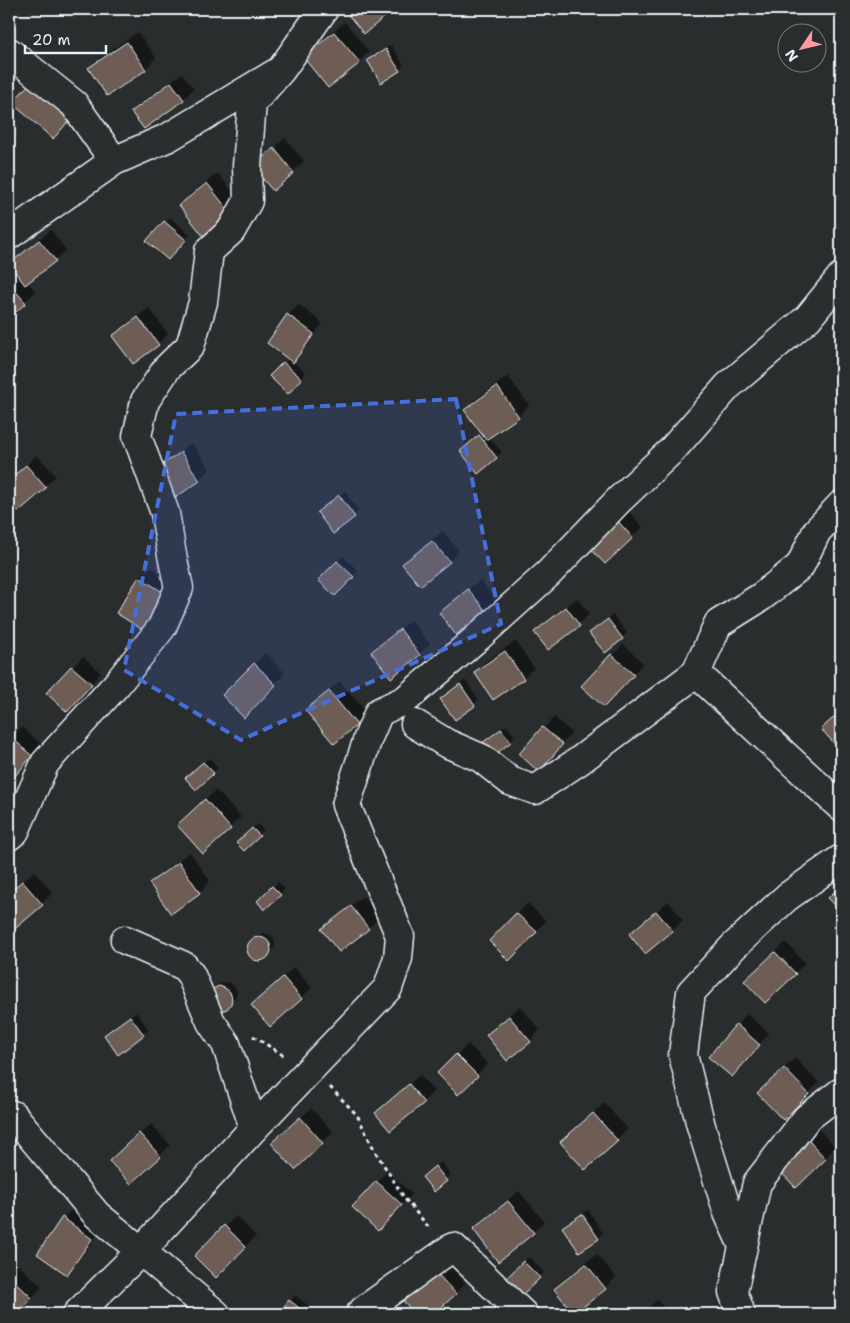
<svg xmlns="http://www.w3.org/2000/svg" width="850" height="1323" viewBox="0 0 850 1323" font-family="'Shantell Sans',sans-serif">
  <rect width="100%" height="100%" fill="#2a2d2e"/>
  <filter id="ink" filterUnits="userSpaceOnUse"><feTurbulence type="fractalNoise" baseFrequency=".02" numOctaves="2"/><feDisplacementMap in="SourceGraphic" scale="10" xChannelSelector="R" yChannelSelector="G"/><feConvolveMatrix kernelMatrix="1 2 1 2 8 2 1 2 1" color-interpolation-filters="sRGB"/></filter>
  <g filter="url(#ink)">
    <path fill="#0007" d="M345,22L369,52L359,62L304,57L315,46Z
      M138,32L156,58L145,69L108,94L90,68L100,57Z
      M391,45L404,65L399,70L368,60L373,55Z
      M182,73L194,89L183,99L132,112L143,101Z
      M9,133L12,134L16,140L17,148L14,155L9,160Z
      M285,138L304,161L293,172L254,166Z
      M218,173L242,204L231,214L181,205L191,194Z
      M170,217L190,235L168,258L148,241Z
      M51,230L66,250L55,260L27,282L36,291L9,316V265L21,254Z
      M299,305L323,323L303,350L293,361L306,373L288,392L271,376L289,358L288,315Z
      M149,308L168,334L158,344L114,337L124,326Z
      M508,376L529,405L519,416L489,437L502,452L478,472L466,447L483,433L466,410L476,399Z
      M192,443L210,469L199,480L159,469L169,458Z
      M37,455L56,476L18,510L9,499V481Z
      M345,491L359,511L333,532L324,507Z
      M626,508L643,527L605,562L588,544Z
      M443,531L459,551L449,562L404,564L414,554Z
      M343,556L358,571L335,594L320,580Z
      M151,567L178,585L118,613L140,577Z
      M480,580L496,600L485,610L440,613L451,603Z
      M577,598L589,614L579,625L536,632L546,621Z
      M613,615L627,633L622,638L596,628Z
      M411,620L430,644L419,654L372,652L383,641Z
      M516,641L534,668L523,678L475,672L486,661Z
      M623,644L643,663L614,695L583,686Z
      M265,653L285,673L244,716L224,695Z
      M83,656L101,673L77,700L48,693Z
      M465,680L479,700L456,718L441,699Z
      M340,681L367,713L334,743L307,710Z
      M554,717L572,733L539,770L520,754Z
      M506,725L515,736L510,741L488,739Z
      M22,727L42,745L9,781V741Z
      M209,758L218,768L196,788L187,778Z
      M216,790L241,817L203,853L189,815Z
      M257,824L264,830L244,849L238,843Z
      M190,852L210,881L200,892L172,912L151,883L162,873Z
      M34,871L53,893L9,933V893Z
      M278,882L285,889L280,894L258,901Z
      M363,896L379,917L369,928L339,950L323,929L333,919Z
      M668,901L683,920L673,930L646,952L631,934Z
      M528,903L546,921L520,949L490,941Z
      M262,933L268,934L272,936L275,941V947L266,957L261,959H255L251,956L248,951V946L257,936Z
      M786,942L805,963L795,973L756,970Z
      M294,967L312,988L270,1025L253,1005Z
      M225,982L230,983L235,987L237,992L235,998L226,1008L214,989L219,984Z
      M520,1006L540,1030L530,1041L487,1035L498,1024Z
      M136,1012L149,1030L144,1034L110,1030Z
      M747,1014L769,1033L742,1065L737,1025Z
      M468,1044L488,1064L458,1094L438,1073Z
      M795,1058L819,1083L783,1118L770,1082Z
      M420,1075L434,1091L423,1102L390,1129L377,1113L387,1102Z
      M604,1103L628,1129L585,1169L572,1132Z
      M311,1108L333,1132L322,1143L283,1133Z
      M151,1124L170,1145L160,1156L122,1150Z
      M818,1129L836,1147L796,1186L789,1157Z
      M841,1142V1151L837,1146Z
      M441,1162L451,1175L434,1190L428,1172Z
      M387,1171L412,1194L389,1219L354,1207Z
      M519,1191L544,1221L533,1232L499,1260L474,1230L485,1219Z
      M74,1208L102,1228L77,1263L67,1274L63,1218Z
      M588,1210L603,1233L598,1238L580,1251L564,1227L569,1222Z
      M236,1216L256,1236L216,1276L196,1256Z
      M597,1254L616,1277L605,1288L574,1312L556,1289L567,1278Z
      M442,1257L466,1283L432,1314H417L400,1296Z
      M529,1257L544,1272L519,1297L504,1282Z
      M11,1258L42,1287L16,1314H9V1261Z
      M295,1295L311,1308L306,1314H279Z
      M657,1300L670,1314H641Z"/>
    <path fill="#6d5d55" stroke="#e8f1f8" d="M349,9H394L364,34L345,11Z
      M334,32L360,63L328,88L303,57Z
      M127,42L146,70L107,96L88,68Z
      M386,49L400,71L381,83L367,60Z
      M32,81L72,117L53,139L12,103Z
      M171,82L184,100L144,129L131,112Z
      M274,148L294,173L273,191L252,166Z
      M207,183L232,215L204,237L179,205Z
      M164,221L186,240L168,260L146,241Z
      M39,240L56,261L25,285L9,264Z
      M9,284L26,303L9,318Z
      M287,314L314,334L293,363L267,343Z
      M138,317L159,345L133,364L112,336Z
      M283,362L302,379L288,394L269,376Z
      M497,386L519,417L486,440L464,410Z
      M479,435L497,458L478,474L460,451Z
      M181,452L200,481L176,497L157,468Z
      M26,465L46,488L18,512L9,501V480Z
      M339,495L355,517L333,534L317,512Z
      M615,518L633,538L605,564L586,544Z
      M432,541L450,562L420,586L402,564Z
      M337,561L354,577L335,596L318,580Z
      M139,577L169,596L146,632L116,613Z
      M468,589L486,611L456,635L439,613Z
      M566,607L580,626L548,650L534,632Z
      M608,619L623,639L605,653L589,633Z
      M400,629L420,655L391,678L371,652Z
      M505,651L524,679L493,700L474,672Z
      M611,654L634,675L604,707L581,686Z
      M254,663L276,685L244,718L222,695Z
      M71,666L92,684L67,712L46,693Z
      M460,684L475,706L455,720L440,699Z
      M329,691L357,725L334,744L305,710Z
      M841,711V751L821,729Z
      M542,727L563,744L539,772L519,754Z
      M501,729L511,742L492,757L482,743Z
      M11,737L32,756L9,783V739Z
      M203,762L214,773L196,790L185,778Z
      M205,799L231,829L203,854L177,825Z
      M252,828L260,836L244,851L236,843Z
      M179,862L200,893L171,914L149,883Z
      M22,881L43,905L9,934V893Z
      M841,885V911L828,898Z
      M272,886L281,895L264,910L257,901Z
      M351,906L369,929L339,952L321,929Z
      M656,911L673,931L645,954L629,934Z
      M516,913L537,932L509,961L489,941Z
      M247 949a12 12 0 1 1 24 0a12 12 0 1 1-24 0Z
      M775,952L796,974L765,1003L744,981Z
      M283,977L302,999L270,1027L251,1005Z
      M219,986L225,988L230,992L232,998L231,1004L227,1009L221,1011L209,993L213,989Z
      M130,1016L144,1035L118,1055L104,1035Z
      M509,1016L531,1042L507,1061L486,1035Z
      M736,1024L760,1045L732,1077L708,1057Z
      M456,1054L478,1076L458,1095L437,1073Z
      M784,1068L809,1094L783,1120L757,1093Z
      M409,1084L424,1103L390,1131L375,1113Z
      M593,1113L618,1141L585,1170L560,1142Z
      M300,1117L323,1143L295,1170L271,1143Z
      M139,1133L161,1157L131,1184L109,1161Z
      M807,1139L826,1159L796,1188L777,1168Z
      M435,1166L447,1181L434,1192L422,1177Z
      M376,1181L402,1205L378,1231L352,1207Z
      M508,1201L534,1233L498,1262L473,1229Z
      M582,1214L599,1239L579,1252L562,1227Z
      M62,1217L92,1239L67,1275L37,1254Z
      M224,1225L246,1247L216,1278L194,1256Z
      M523,1261L540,1278L519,1298L503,1282Z
      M586,1264L606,1289L574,1314L554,1289Z
      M431,1267L456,1294L434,1314H415L399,1296Z
      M9,1276L32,1298L17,1314H9Z
      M289,1300L307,1314H278Z"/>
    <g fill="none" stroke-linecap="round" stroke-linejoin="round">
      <defs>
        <path id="street" d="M9,52L74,104L114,161
          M9,235L114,161L169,137L281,70L324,9
          M841,505L817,531L800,566L761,597L718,624L696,673L841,807
          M415,724L446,743L481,758L510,781L535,790L579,761L696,673
          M9,836L15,831L45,763L117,684L162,627L179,588L172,555L165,513L137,436L145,401L167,368L190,346L203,302L209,251L231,231L248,201L247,166L252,103L281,70
          M125,940L184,966L191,975L211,1022L226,1044L254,1128
          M9,1114L13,1115L97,1215L141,1251L216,1314
          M743,1246L728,1213L701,1126L683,1055L691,992L733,947L787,897L841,859
          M77,1314L141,1251L254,1128L388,988L398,958L400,936L346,805L368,738L379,712L405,700L477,638L548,574L619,500L672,450L728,386L808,318L841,277
          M360,1314L364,1310L453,1247L523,1314
          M741,1314L733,1292L757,1183L807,1118L841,1092"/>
      </defs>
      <use href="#street" stroke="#e8f1f8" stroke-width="31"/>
      <path stroke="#e8f1f8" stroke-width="3" stroke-dasharray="4 4" stroke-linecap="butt" d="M253,1036L286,1057
        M330,1087L357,1115L375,1151L405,1199L431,1230"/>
      <use href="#street" stroke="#2a2d2e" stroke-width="28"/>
    </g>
  </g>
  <path fill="#466fde" fill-opacity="0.2" stroke="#466fde" stroke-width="4" stroke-dasharray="10 6" stroke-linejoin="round" d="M456,399L501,624L241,740L124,670L176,414Z"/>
  <rect width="850" height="1323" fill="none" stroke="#2a2d2e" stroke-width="30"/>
  <rect x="15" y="15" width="820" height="1293" fill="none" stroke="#e8f1f8" stroke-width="2" filter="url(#ink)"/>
  <g transform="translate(802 48) rotate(235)"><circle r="24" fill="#2a2d2e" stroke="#767b7f"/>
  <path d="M0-4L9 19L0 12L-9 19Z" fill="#ff9aa2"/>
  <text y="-8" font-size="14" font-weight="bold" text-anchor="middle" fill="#e8f1f8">N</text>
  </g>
  <path d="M25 45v8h81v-8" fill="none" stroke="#e8f1f8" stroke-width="2.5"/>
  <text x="32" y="45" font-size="15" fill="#e8f1f8" stroke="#2a2d2e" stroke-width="4" paint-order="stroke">20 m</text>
</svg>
